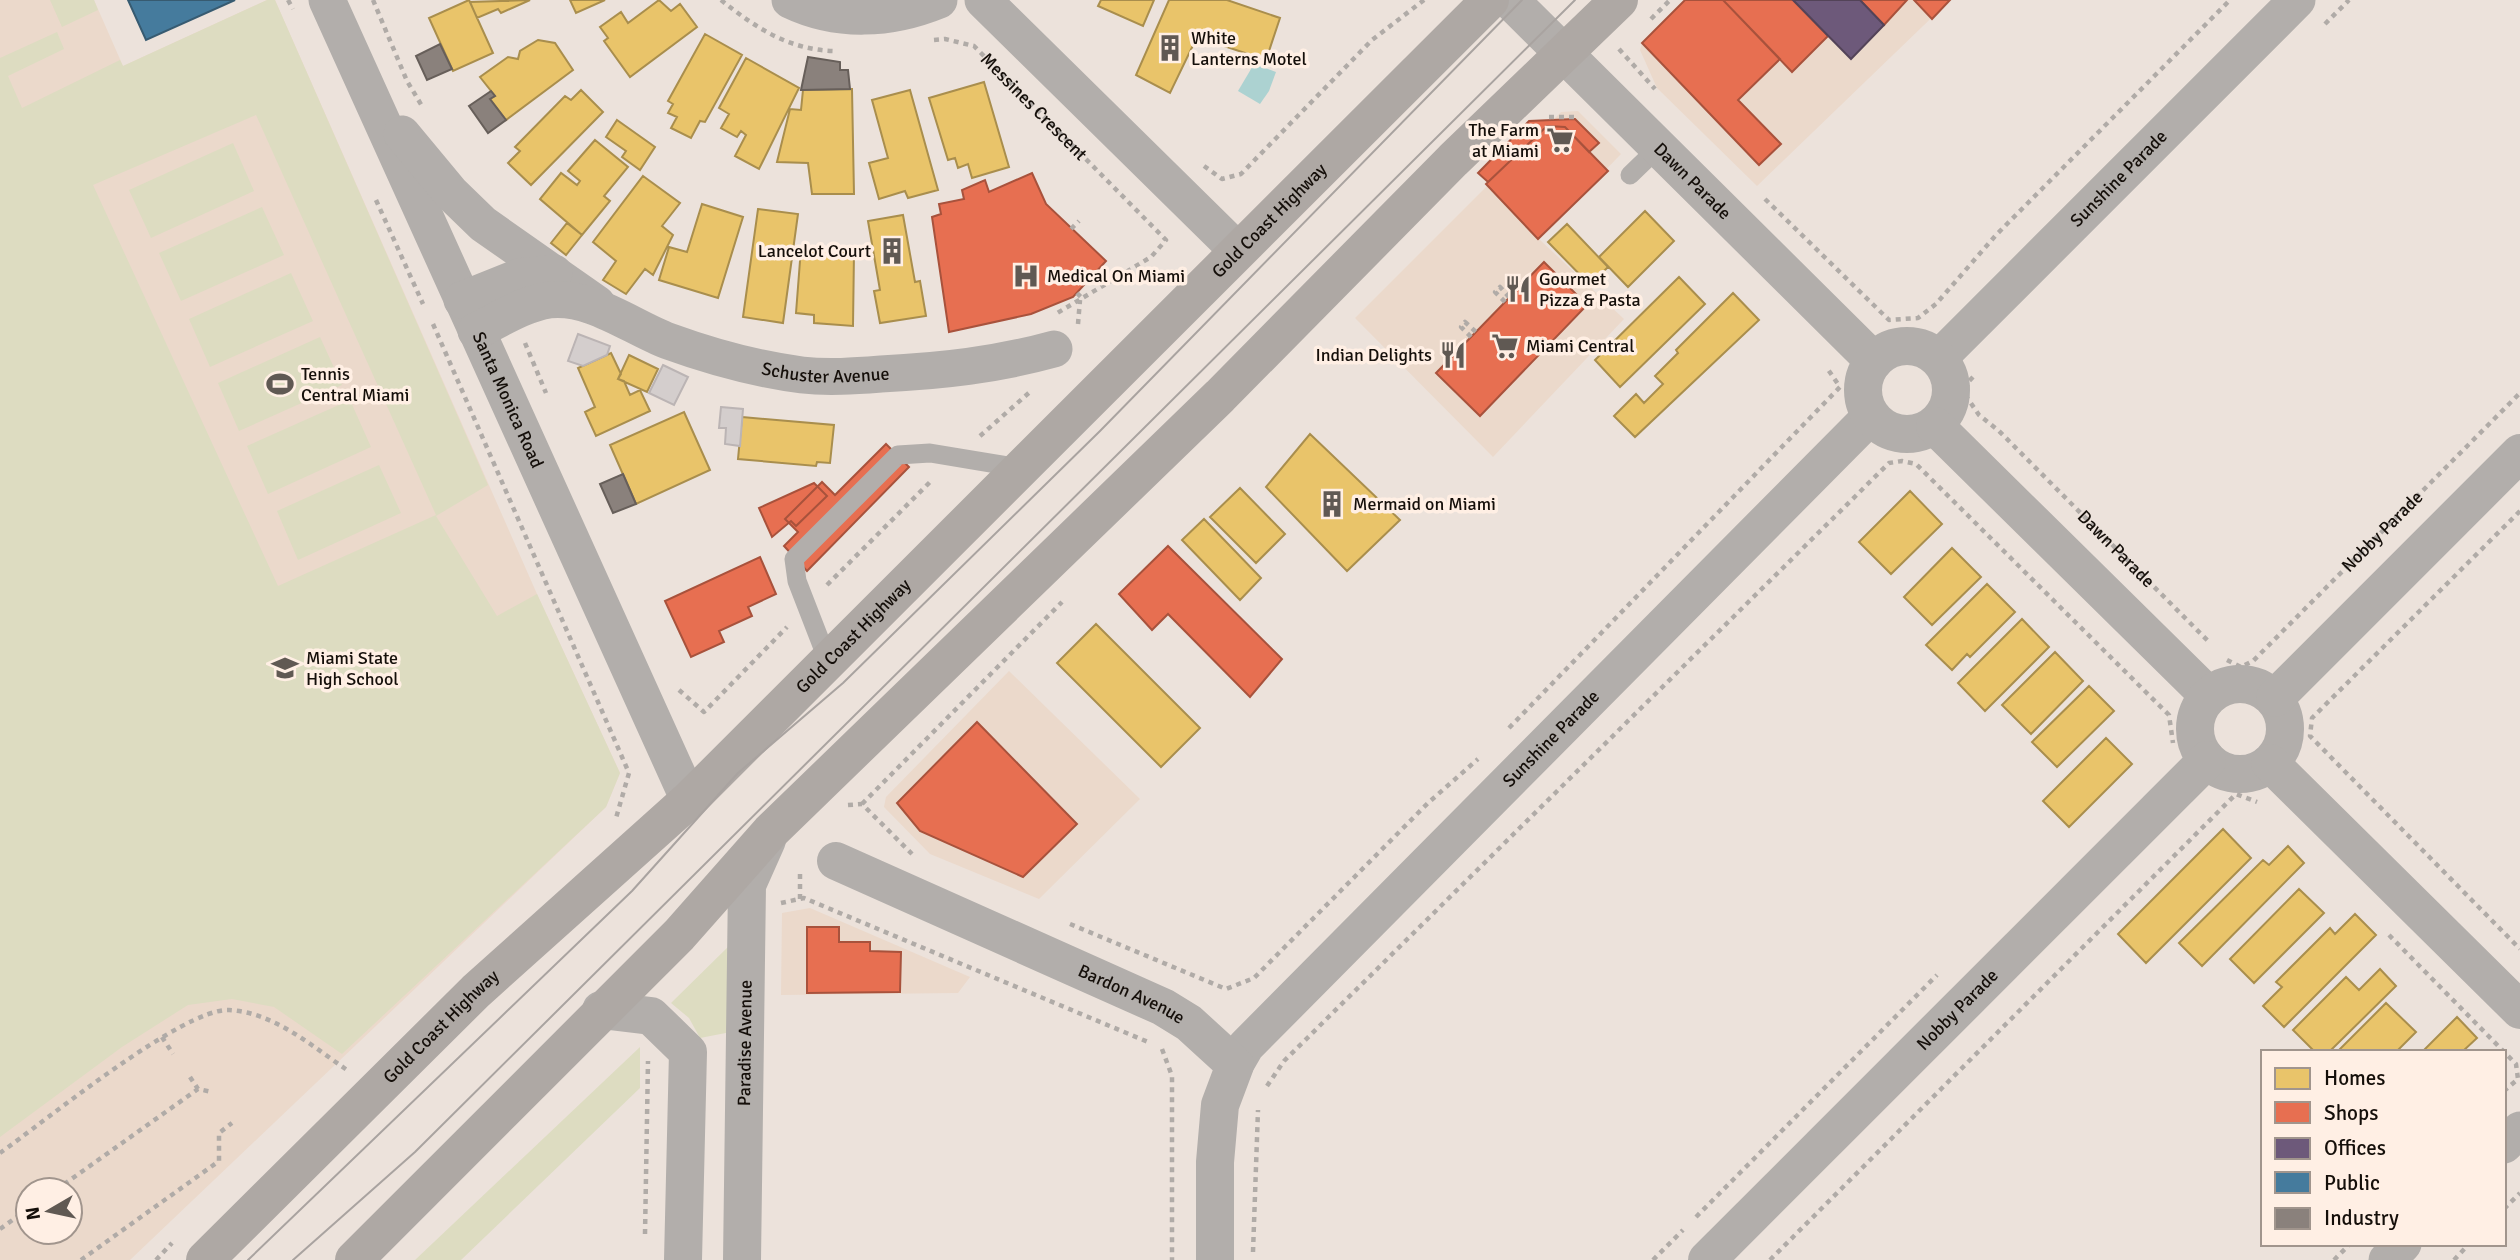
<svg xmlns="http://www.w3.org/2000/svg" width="2520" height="1260" viewBox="0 0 2520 1260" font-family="Signika,sans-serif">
  <rect width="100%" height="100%" fill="#ece2db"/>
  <path fill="#ebd9cb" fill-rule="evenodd" d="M0,0H94L123,66L267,0H275L537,594L620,773L606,807L130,1260H0ZM28,1190H70V1232H28Z
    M1685,0H1950L1757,186L1657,88L1640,50L1642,43Z
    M1578,111L1621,154L1539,239L1624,319L1493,457L1355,318L1561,112Z
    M1009,671L1140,799L1039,899L930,854L884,807L886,797Z
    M810,908L970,977L958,993L781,995L782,913Z"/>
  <path fill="#dddcc1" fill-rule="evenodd" d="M50,0H94L98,10L62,27Z
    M267,0H275L488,485L436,516L497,616L537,594L620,773L606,807L342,1054L274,1007L232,999L188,1005L122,1047L0,1137V58L57,32L64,49L8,76L22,108L120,60L123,66ZM256,115L436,515L278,586L93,185Z
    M233,143L254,191L151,238L129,190Z
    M262,207L284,255L181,301L159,253Z
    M291,273L313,321L210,367L189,319Z
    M320,337L342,385L239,431L218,383Z
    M350,400L371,447L268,494L247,446Z
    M379,465L401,513L298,560L277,511Z
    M731,944L736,1031L700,1038L689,1018L671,1003Z
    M640,1047V1088L461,1260H415Z"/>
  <path fill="#acd2d1" d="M1254,64L1276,72L1269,91L1260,104L1238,91Z"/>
  <path fill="#e9c46a" stroke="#a98e4d" stroke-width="2" d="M469,0L493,53L453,71L429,18Z
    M530,0L501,13L498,9L477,18L470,2Z
    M570,0H605L576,13Z
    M659,0L671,11L680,4L697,27L630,77L604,41L608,38L600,27L621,12L628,23Z
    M1101,0H1154L1143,26L1098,6Z
    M1169,0H1227L1280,18L1266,60L1197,37L1170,93L1136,75Z
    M705,34L742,55L705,122L700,121L691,138L671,128L677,117L668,113L673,104L668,101Z
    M538,40L555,43L573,70L506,120L490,99L495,96L480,77L508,57L518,59L520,51Z
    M746,58L799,88L759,169L735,156L746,135L741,131L737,137L721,128L729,114L719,108Z
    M984,82L1009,167L972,178L968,164L958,168L955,158L948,160L929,98Z
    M852,89L854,194H812L808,163L777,162L790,109L801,110L803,90Z
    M581,90L603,112L531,185L508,163L520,151L515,147L565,96L571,100Z
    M910,90L938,190L908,198L905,191L879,199L869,163L888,158L872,100Z
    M617,120L655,147L640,170L622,157L626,151L606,137Z
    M595,140L628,167L604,196L610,201L582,235L540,199L561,173L577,185L580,181L568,171Z
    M643,176L680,203L662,226L673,235L653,275L645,269L626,294L603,280L616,261L593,242Z
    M702,204L743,217L718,298L659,280L669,247L687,252Z
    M758,209L798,214L783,323L743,317Z
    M1645,211L1674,241L1628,287L1599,257Z
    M903,215L915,282L920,281L926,316L880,323L874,291L880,290L868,221Z
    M567,223L582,235L566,255L551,243Z
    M1567,224L1608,267L1590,285L1548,242Z
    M801,248L854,252L853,326L814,323V315L796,313Z
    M1679,277L1705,304L1620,387L1595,360Z
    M1733,293L1759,320L1635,437L1614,416L1636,394L1644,403L1663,384L1655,376L1678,353L1676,350Z
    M611,353L621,374L618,379L624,381L630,395L640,390L650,411L596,436L585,412L595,407L578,368Z
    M629,355L658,369L647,392L618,379Z
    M684,412L710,470L636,504L610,445Z
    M742,417L834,425L830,463L817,462L816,466L738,459Z
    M1310,434L1400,520L1347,571L1266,487Z
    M1240,488L1285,534L1256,563L1210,517Z
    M1910,491L1942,524L1891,574L1859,542Z
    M1204,519L1261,578L1240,600L1182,540Z
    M1952,548L1981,577L1932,625L1904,597Z
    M1987,584L2015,612L1970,657L1967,654L1952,670L1926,645Z
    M2022,619L2049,647L1985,711L1958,683Z
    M1096,624L1200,728L1161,767L1057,663Z
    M2055,652L2083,681L2031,734L2002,705Z
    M2089,686L2114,711L2057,767L2032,742Z
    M2106,738L2132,764L2069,827L2043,801Z
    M2223,829L2251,858L2146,963L2118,934Z
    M2288,846L2304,863L2202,966L2179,943L2263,860L2269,865Z
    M2299,889L2324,913L2254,983L2230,959Z
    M2355,914L2376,935L2284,1027L2263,1006L2282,987L2276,982L2330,928L2335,934Z
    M2380,969L2396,986L2329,1052H2315L2293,1030L2346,977L2359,990Z
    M2386,1003L2416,1032L2396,1052H2337Z
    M2457,1017L2477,1038L2462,1052H2422Z"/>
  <path fill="#e76f51" stroke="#a8523c" stroke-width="2" d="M1685,0H1723L1780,59L1738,100L1781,144L1759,165L1642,43Z
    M1723,0H1793L1828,36L1792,72Z
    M1860,0H1907L1884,25Z
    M1914,0H1950L1932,19Z
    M1575,119L1599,143L1589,152L1565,127L1547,126L1488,182L1478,173L1529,121Z
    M1547,126L1565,127L1608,171L1538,239L1486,184Z
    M1032,173L1046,204L1106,261L1073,297L1031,314L949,332L932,217L941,214L939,204L964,199L962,190L985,180L989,192Z
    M1544,262L1587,305L1480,416L1436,373Z
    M886,444L909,467L807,571L784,546L798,532L785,519L822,482L835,495Z
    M814,483L827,496L796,526L791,521L772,537L759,508Z
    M1168,546L1282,659L1250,697L1168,614L1152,630L1119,594Z
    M760,557L776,594L748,607L752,616L719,631L724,642L691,657L665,601Z
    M977,722L1077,824L1023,877L920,831L897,803Z
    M807,927H839V942H870V951L901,952L900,992L807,993Z"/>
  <path fill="#6d597a" stroke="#534358" stroke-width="2" d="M1793,0H1860L1884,25L1851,59Z"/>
  <path fill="#457b9d" stroke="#375b71" stroke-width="2" d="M128,0H235L146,40Z"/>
  <path fill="#8a817c" stroke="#675f5a" stroke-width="2" d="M440,44L452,69L427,80L416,56Z
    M808,57L840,62V70H848L850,89L801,90Z
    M491,91L495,96L490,99L506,120L488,133L469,106Z
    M623,474L636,504L613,513L600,484Z"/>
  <path fill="#d4cecd" stroke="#bbb4b4" stroke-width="2" d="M578,334L610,346L607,355L583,366L568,361Z
    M663,365L688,377L674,405L649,393Z
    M721,407L743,409L740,446L725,444L726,428H719Z"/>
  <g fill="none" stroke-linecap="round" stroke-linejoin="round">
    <g stroke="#b0aba7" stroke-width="4.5" stroke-dasharray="5 5" stroke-linecap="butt">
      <path d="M288,0L293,9"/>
      <path d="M373,0L407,81L422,106"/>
      <path d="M721,0C756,28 789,50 835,51"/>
      <path d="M1651,19L1670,0"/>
      <path d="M2325,24L2349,0"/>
      <path id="s1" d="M934,40L945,39L974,46L1166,240L1151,257L1054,315"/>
      <path d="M1619,49L1655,89"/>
      <path d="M1549,117H1574L1578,120"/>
      <path d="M1204,166L1222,179L1241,174L1372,40L1424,0"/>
      <path d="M1765,199L1889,320L1918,318L1936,304L1996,235L2230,0"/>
      <path d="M376,200L423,304"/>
      <path d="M1071,229L1079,221"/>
      <path d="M1077,293L1083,299"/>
      <path d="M1505,302L1495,292L1500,287L1509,297"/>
      <path d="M433,324L629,773L616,818"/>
      <path d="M1078,324L1080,300"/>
      <path d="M1471,337L1461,327L1465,322L1476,332"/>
      <path d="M525,343L546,393"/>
      <path id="s2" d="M1973,377L1968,382L1966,396L1979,415L1999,431L2208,641"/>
      <path d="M980,436L1031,391"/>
      <path d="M2520,511L2312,718L2310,736L2520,949"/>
      <path d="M827,585L932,480"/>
      <path id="s3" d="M2227,660L2241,667L2253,661L2520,393"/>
      <path d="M679,690L704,712L787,627"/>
      <path d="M1509,728L1840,387L1827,368"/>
      <path d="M862,804L1062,602"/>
      <path d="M848,805L862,804L912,854"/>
      <path d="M800,899V869"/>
      <path d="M781,903L804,898L1148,1042"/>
      <path d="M1070,924L1226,989L1254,978L1428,803L1478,759"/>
      <path d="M2389,935L2516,1064L2518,1079L2504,1091"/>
      <path d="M162,1037L173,1054"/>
      <path d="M1162,1049L1172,1076V1260"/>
      <path d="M190,1077L198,1089L212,1092"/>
      <path d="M1267,1086L1284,1061L1889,463L1902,461L1916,464L2169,715L2173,743"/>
      <path d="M0,1153C44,1122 183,1008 229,1010C273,1012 312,1046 347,1070"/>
      <path d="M56,1190L198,1089"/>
      <path d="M2504,1209L2520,1193"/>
      <path d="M1696,1217L1937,975"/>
      <path d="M0,1229L28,1209"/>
      <path d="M645,1234L648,1061"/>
      <path d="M1253,1252L1258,1110"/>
      <path d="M81,1260L219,1161V1133L232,1123"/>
      <path d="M156,1260L172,1243"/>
      <path d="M1653,1260L1683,1230"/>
      <path d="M1770,1260L2236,794L2257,802"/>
      <path d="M2334,1260L2350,1244"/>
      <path d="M2454,1260L2469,1244"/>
    </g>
    <path stroke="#b2aeab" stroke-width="19" d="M1630,175L1660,146
      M828,661L797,581L794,559L898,455L930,453L1021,468"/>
    <g stroke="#b2aeab" stroke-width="37">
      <path id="s4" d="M327,0L689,800"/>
      <path d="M790,0C838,23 890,20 939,0"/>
      <path d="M983,0L1238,251"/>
      <path d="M402,134L451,193L483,224L597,304"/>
      <path d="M462,300L519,277L554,273"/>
      <path id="s5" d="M476,331C499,320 523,304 549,300C591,295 631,327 668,341C712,357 756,369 802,375C828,378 855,376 881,374C941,371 996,365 1054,349"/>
      <path id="s6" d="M1939,358L2297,0"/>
      <path id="s7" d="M1235,1065L1246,1046L1871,416"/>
      <path d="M2504,1145L2520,1130"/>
      <path d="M2387,1260L2403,1244"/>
    </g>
    <g stroke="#b2aeab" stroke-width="38">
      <path id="s8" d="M1510,0L1874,361"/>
      <circle cx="1907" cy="390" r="44"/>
      <path d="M1935,426L2208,695"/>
      <circle cx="2240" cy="729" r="45"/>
      <path d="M2275,698L2520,453"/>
      <path d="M2270,763L2520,1010"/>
      <path id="s9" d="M836,861L1163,1007L1189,1023L1235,1065L1220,1105L1215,1162V1260"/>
      <path d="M601,1010L651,1016L688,1052L683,1260"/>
      <path id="s10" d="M742,1260L747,885L767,840"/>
      <path id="s11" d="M1707,1260L2207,760"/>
    </g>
    <g stroke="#aea8a4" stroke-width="38">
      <path id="s12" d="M205,1260L476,991L689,800L1490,0"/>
      <path d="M354,1260L679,935L770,832L1220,396L1453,160L1619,0"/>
    </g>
    <path stroke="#a9a3a0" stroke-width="2" d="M248,1260L632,891L738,773L843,683L1100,431L1522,0
      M293,1260L415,1152L1575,0"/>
  </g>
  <defs>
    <symbol id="building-bare" viewBox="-9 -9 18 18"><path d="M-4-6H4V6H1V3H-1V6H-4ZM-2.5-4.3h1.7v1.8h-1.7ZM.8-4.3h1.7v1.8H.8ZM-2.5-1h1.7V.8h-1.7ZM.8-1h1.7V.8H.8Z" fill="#605953" stroke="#ffefe4" stroke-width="2.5" paint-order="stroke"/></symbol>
    <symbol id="supermarket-bare" viewBox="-9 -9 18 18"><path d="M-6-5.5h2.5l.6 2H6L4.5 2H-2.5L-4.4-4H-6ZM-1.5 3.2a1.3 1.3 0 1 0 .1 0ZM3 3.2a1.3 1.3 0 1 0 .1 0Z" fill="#605953" stroke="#ffefe4" stroke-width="2.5" paint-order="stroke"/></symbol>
    <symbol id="hospital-bare" viewBox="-9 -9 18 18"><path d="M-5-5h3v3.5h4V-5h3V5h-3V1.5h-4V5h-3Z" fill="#605953" stroke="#ffefe4" stroke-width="2.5" paint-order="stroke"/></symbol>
    <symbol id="restaurant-bare" viewBox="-9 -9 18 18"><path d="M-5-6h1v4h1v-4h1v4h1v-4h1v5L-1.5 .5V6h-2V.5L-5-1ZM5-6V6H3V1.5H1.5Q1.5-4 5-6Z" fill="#605953" stroke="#ffefe4" stroke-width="2.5" paint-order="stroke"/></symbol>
    <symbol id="stadium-bare" viewBox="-9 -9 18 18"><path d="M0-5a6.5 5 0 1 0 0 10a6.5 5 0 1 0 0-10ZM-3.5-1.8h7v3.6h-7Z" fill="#605953" stroke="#ffefe4" stroke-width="2.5" paint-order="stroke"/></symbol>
    <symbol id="school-bare" viewBox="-9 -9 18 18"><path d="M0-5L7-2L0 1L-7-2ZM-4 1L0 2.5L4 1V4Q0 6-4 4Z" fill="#605953" stroke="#ffefe4" stroke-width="2.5" paint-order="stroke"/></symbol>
  </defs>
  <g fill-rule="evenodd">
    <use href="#building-bare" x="1151" y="29" width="38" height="38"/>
    <use href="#supermarket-bare" x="1541" y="121" width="38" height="38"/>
    <use href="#building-bare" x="873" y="232" width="38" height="38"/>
    <use href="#hospital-bare" x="1007" y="257" width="38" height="38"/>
    <use href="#restaurant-bare" x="1499" y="270" width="38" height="38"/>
    <use href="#supermarket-bare" x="1486" y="327" width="38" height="38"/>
    <use href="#restaurant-bare" x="1434" y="336" width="38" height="38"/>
    <use href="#stadium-bare" x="261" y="365" width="38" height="38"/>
    <use href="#building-bare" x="1313" y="485" width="38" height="38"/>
    <use href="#school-bare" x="266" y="649" width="38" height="38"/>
  </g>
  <g text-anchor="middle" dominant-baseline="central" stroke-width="7" stroke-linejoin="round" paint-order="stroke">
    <g font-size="18" fill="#150f0a" stroke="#ffefe4" text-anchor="start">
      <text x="1191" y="38">White<tspan x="1191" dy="21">Lanterns Motel</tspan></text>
      <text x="1539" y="130" text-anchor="end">The Farm<tspan x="1539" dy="21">at Miami</tspan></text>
      <text x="871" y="251" text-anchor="end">Lancelot Court</text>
      <text x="1047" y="276">Medical On Miami</text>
      <text x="1539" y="279">Gourmet<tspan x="1539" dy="21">Pizza &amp; Pasta</tspan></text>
      <text x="1526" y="346">Miami Central</text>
      <text x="1432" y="355" text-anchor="end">Indian Delights</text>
      <text x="301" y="374">Tennis<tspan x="301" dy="21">Central Miami</tspan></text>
      <text x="1353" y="504">Mermaid on Miami</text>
      <text x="306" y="658">Miami State<tspan x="306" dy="21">High School</tspan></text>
    </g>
    <g font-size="18" fill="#150f0a" stroke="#ffefe4">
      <text stroke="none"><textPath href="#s1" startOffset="126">Messines Crescent</textPath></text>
      <text stroke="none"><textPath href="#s6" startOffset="254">Sunshine Parade</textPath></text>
      <text stroke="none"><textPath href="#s8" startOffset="257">Dawn Parade</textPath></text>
      <text stroke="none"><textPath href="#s12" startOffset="1488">Gold Coast Highway</textPath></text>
      <text stroke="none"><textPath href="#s5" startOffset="369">Schuster Avenue</textPath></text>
      <text stroke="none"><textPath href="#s4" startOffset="439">Santa Monica Road</textPath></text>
      <text stroke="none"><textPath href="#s3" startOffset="212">Nobby Parade</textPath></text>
      <text stroke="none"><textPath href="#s2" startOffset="236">Dawn Parade</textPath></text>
      <text stroke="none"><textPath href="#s12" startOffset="900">Gold Coast Highway</textPath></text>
      <text stroke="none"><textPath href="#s7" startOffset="455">Sunshine Parade</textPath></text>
      <text stroke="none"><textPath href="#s9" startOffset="324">Bardon Avenue</textPath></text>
      <text stroke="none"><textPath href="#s11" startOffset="354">Nobby Parade</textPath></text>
      <text stroke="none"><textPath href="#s12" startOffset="332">Gold Coast Highway</textPath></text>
      <text stroke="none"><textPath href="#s10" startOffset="217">Paradise Avenue</textPath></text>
    </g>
  </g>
  <rect x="2261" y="1050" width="245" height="196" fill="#ffefe4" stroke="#a1958d" stroke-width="2"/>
  <rect x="2275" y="1068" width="35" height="21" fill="#e9c46a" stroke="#a1958d" stroke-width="2"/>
  <text x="2324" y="1085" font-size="21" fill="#150f0a">Homes</text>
  <rect x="2275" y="1102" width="35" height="21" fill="#e76f51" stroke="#a1958d" stroke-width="2"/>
  <text x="2324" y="1120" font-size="21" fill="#150f0a">Shops</text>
  <rect x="2275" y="1138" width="35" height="21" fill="#6d597a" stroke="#a1958d" stroke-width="2"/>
  <text x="2324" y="1155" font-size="21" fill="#150f0a">Offices</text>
  <rect x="2275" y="1172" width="35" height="21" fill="#457b9d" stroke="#a1958d" stroke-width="2"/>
  <text x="2324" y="1190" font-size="21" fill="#150f0a">Public</text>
  <rect x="2275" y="1208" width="35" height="21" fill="#8a817c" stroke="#a1958d" stroke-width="2"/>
  <text x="2324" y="1225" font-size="21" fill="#150f0a">Industry</text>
  <g transform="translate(49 1211) rotate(261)"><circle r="33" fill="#ffefe4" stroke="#a1958d" stroke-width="2"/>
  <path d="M0-5L12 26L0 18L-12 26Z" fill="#605953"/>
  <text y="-10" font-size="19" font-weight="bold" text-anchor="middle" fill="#150f0a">N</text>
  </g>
</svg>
